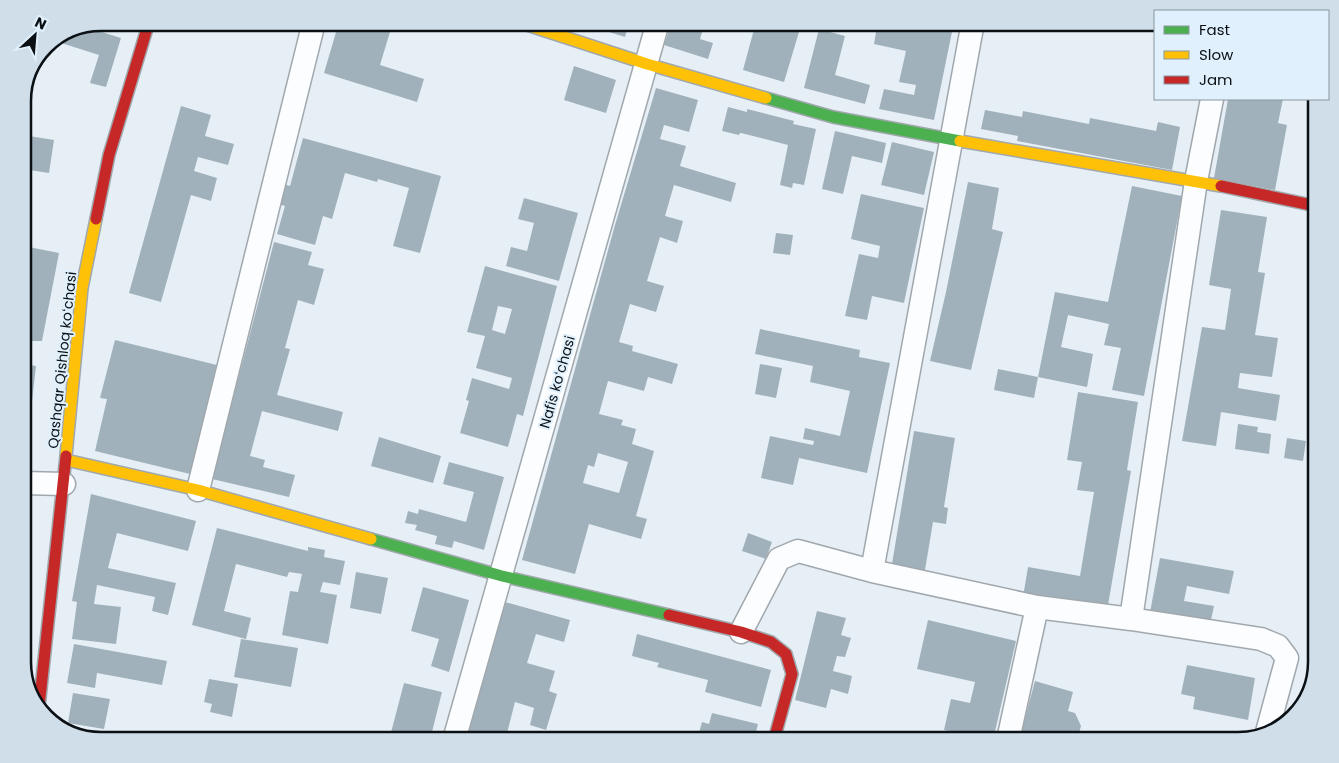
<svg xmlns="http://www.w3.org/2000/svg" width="1339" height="763" viewBox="0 0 1339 763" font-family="Poppins,sans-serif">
  <rect width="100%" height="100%" fill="#e6eff6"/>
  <path fill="#a1b1bb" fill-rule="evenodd" d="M286,22H301L300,27Z
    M339,22H393L380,65L424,79L417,102L324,73Z
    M577,22H629L625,37Z
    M672,22H705L700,39L713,43L708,59L664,45Z
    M756,22H802L784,82L743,70Z
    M898,22H954L934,120L879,109L884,89L914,95L916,85L899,82L906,51L874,44L877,26L896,30Z
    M89,28L121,38L106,87L90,83L99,55L55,41Z
    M819,29L845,36L835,75L870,85L865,104L804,88Z
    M574,66L616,80L606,113L564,100Z
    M656,88L698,100L689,132L664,125L660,139L686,146L680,166L736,183L731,202L674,185L665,216L683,221L677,243L660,237L647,281L664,286L656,312L630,304L619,342L633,346L632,351L678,364L672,384L648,377L644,391L608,381L599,414L623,420L621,425L636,429L632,444L654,451L636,516L647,519L641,539L589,524L575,574L522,560L615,225ZM598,453L628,462L619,493L583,483L588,465L594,467Z
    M1228,99H1283L1278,123L1287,125L1275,190L1214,178Z
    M181,106L211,115L205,136L234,144L228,165L198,157L194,171L217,178L211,201L191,195L161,302L129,293Z
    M728,107L747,112V109L794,121L793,124L816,129L804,185L793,183L792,188L780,185L788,145L741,133H740L739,135L722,131Z
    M985,110L1022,117L1023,111L1089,124L1090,118L1156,131L1158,122L1180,127L1172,170L1017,141L1018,136L981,129Z
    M835,131L886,143L882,163L852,156L843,194L822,189Z
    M23,135L54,140L49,173L23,169Z
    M303,138L441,176L420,253L393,246L409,188L378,179L377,182L345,173L332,219L323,216L315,245L277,234L285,206L275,203L280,183L290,186Z
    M892,142L934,152L924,195L881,185Z
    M968,182L999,188L992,229L1003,232L971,370L930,361L946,292Z
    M1132,186L1182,196L1144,396L1112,390L1121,348L1104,345L1109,324L1068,315L1061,347L1093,354L1087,387L1038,377L1055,292L1108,302Z
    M861,194L924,208L904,303L872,296L867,320L845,316L859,254L878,258L880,246L851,239Z
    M524,198L578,213L559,281L506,266L511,247L527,251L534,223L518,219Z
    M1221,210L1267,217L1258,272L1265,273L1255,335L1278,338L1272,377L1240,373L1238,388L1280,395L1276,421L1221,412L1216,446L1182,441L1202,327L1225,330L1231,289L1209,285Z
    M776,233L793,235L790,255L773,253Z
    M274,242L312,252L308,265L324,269L314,305L298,300L285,348L290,349L277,395L343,412L338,431L262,411L250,456L265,460L263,467L295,475L289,497L212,479Z
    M29,247L59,253L42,341H23V281Z
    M485,266L557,286L523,416L517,414L508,447L460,433L469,401L466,400L472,378L509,389L512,378L476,368L485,336L467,332ZM498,306L512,309L505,334L492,330Z
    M760,329L860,350L859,357L890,363L867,473L799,458L793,485L761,478L770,436L813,445L814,441L803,439L805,428L840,436L850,391L810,382L813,366L755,354Z
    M115,340L217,365L190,474L95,451L107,399L100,398Z
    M23,364L36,366L25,463H23Z
    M760,364L782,368L776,398L755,394Z
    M998,369L1038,377L1034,398L994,390Z
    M1078,392L1138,402L1127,470L1131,471L1107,611L1023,597L1028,567L1080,576L1094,492L1077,490L1082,462L1067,460Z
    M1238,424L1258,427L1257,432L1271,434L1269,454L1235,449Z
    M914,431L955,438L944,507L948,508L946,524L933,522L924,576L891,570Z
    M379,437L441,456L433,483L371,466Z
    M1287,438L1306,441L1303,461L1284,458Z
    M449,462L504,477L484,550L454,541L452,548L435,544L437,536L415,530L417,525L405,523L408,511L418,514L419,509L466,522L474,492L443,484Z
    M91,494L196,521L188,551L117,533L108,568L176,583L168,615L152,611L155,597L97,585L94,604L121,607L116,644L72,639L77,602L72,601Z
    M217,528L308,551V547L325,550L324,557L345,561L340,585L323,582L320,592L337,595L328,644L282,635L290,591L298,592L302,574L289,572L287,577L236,564L224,611L251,618L246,639L192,625Z
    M748,533L772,542L766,559L742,551Z
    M1160,558L1234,571L1229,594L1187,586L1184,601L1214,606L1209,629L1149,618Z
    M356,572L388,578L381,614L350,608Z
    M423,587L469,600L449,672L431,666L439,639L411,631Z
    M505,602L570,620L564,642L536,634L527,663L555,671L549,691L557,694L546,730L530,725L534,708L515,702L507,733L530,740H466Z
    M817,611L846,618L841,635L851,638L845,657L837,656L833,671L852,676L848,694L831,689L826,708L795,700Z
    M928,620L1016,641L993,740L944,730L951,699L970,703L975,682L917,669Z
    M637,634L771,670L761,707L705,692L708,680L657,667L659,663L632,656Z
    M241,639L298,648L291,687L234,677Z
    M74,644L167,661L162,685L97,673L95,688L67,683Z
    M1187,665L1255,678L1248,720L1193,709L1195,697L1181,694Z
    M209,679L238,684L232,717L210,712L212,704L204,702Z
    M1035,681L1073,692L1068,711L1075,713L1081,726L1077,740H1019Z
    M404,683L442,692L430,740H389Z
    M73,693L110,699L104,729L68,723Z
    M712,713L758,724L754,740H697L702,722L709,724Z"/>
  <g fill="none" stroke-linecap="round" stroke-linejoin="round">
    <defs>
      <path id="street" d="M23,483L64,484
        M198,490L314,22
        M872,571L973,22
        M1131,619L1196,181L1212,99
        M741,632L779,559L798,551L872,571L1037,607L1131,619L1261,639L1278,646L1287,658L1267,732
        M454,740L658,22
        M1008,740L1037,607"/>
      <path id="fast" d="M766,98L833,117L960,141
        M371,539L502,576L669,615"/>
      <path id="slow" d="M518,22L647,64L766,98
        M960,141L1221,186
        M66,456L82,288L96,219
        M66,460L198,490L371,539"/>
      <path id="jam" d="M1221,186L1316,206
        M96,219L109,155L149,22
        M669,615L741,632L771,642L786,654L792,674L774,740
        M39,707L66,456"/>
    </defs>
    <use href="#street" stroke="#a1a8ad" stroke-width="25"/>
    <use href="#fast" stroke="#a1a8ad" stroke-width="14"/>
    <use href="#slow" stroke="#a1a8ad" stroke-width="14"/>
    <use href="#jam" stroke="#a1a8ad" stroke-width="14"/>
    <use href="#street" stroke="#fbfdfe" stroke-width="22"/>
    <use href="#fast" stroke="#4caf50" stroke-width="11"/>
    <use href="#slow" stroke="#ffc107" stroke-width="11"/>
    <use href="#jam" stroke="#c62828" stroke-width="11"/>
  </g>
  <g text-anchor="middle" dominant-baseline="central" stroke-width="4" stroke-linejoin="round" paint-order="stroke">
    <g font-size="14" fill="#0a1014" stroke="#e0f0fc">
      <text transform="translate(62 360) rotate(-84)">Qashqar Qishloq koʻchasi</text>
      <text transform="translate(557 382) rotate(-74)">Nafis koʻchasi</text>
    </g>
  </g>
  <path d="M0 0H1339V763H0ZM101 31H1238A70 70 0 0 1 1308 101V662A70 70 0 0 1 1238 732H101A70 70 0 0 1 31 662V101A70 70 0 0 1 101 31Z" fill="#cfdee9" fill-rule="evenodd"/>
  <path fill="none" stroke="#0a1014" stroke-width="2.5" d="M101 31H1238A70 70 0 0 1 1308 101V662A70 70 0 0 1 1238 732H101A70 70 0 0 1 31 662V101A70 70 0 0 1 101 31Z"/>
  <rect x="1154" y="10" width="175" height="90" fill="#e0f0fc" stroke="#8a969f"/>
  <rect x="1164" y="26" width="25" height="8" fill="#4caf50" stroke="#8a969f"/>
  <text x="1199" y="35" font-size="15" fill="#0a1014">Fast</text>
  <rect x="1164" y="51" width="25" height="8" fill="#ffc107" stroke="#8a969f"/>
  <text x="1199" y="60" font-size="15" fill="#0a1014">Slow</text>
  <rect x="1164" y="76" width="25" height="8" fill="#c62828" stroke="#8a969f"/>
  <text x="1199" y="85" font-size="15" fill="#0a1014">Jam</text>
  <g transform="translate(35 35) rotate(26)" stroke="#e0f0fc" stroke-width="4" paint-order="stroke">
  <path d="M0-4L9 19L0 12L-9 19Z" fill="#0a1014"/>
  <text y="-8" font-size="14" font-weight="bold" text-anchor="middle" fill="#0a1014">N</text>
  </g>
</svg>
